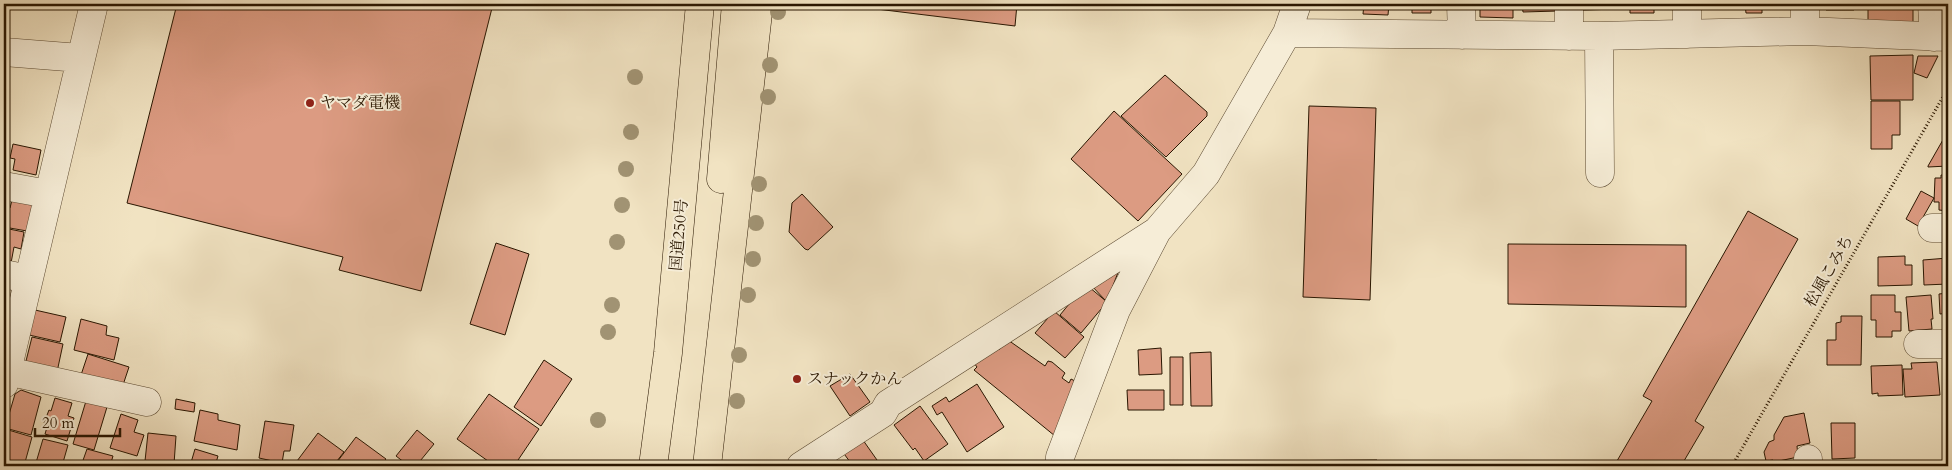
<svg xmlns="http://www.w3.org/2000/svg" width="1952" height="470" viewBox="0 0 1952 470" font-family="Cardo,'Noto Serif JP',serif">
  <rect width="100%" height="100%" fill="#f1e3c2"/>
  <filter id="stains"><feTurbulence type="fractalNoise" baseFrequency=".004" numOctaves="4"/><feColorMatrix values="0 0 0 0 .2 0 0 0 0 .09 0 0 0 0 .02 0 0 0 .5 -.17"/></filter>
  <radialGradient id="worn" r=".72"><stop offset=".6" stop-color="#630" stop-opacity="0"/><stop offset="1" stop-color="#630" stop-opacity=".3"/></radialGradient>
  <path fill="#dc9b82" stroke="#291601" d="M177,4H493L421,291L339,270L343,257L127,203Z
    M836,4H1017L1015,26Z
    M1364,4H1389L1388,15L1363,14Z
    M1412,4H1431V13H1412Z
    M1480,4H1513V18L1480,17Z
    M1522,4H1558V11L1523,12Z
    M1583,4H1620V9L1583,10Z
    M1630,4H1654V13H1630Z
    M1705,4H1734V8L1705,7Z
    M1745,4H1774L1762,6V13H1746Z
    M1826,4H1853L1854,10H1826Z
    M1868,4H1920V8H1868Z
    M1868,9H1913V28L1868,29Z
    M1913,55V100H1871L1870,56Z
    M1918,56H1938L1927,78L1914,73Z
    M1165,75L1207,112V116L1166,157L1121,116Z
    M1871,101H1900V135H1892V149H1871Z
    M1309,106L1376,108L1370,300L1303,297Z
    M1114,111L1182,174L1138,221L1071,159Z
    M1948,131V166L1928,167V166Z
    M13,144L41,150L36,175L13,170L15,159L10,158Z
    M1941,175H1948V211L1939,210V202H1934L1935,178H1941Z
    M1921,191L1934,198L1918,226L1906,219Z
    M802,194L833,227L808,250L805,249L789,232L792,203Z
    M13,196L33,203L27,231L4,227V207L10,208Z
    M1748,211L1798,239L1695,421L1704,427L1681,466H1614L1652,401L1643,396Z
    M4,228L24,232L21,249L14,247L11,263L4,262Z
    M496,243L529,254L505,335L470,324Z
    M1508,244L1686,245V307L1508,304Z
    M1905,256V265H1912V285L1878,286V257Z
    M1948,258V284L1924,285L1923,260Z
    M1119,270L1107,301L1105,300L1091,285Z
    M4,286L8,287L4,307Z
    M1089,287L1107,302L1081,333L1060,315L1079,292Z
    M1948,293V313L1940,314L1939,294Z
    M1871,295H1895V312H1901V331H1892V337H1876V320H1871Z
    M1931,295L1933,319H1931L1932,329L1909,331L1906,297Z
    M35,310L66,317L60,342L29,335Z
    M1054,311L1084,337L1065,358L1035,333Z
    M1841,316H1862L1861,365H1827V340H1836V323L1841,322Z
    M81,319L107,326L106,335L119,338L114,360L74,350Z
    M32,337L63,344L57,372L25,365Z
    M1008,340L1045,366L1048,361L1052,362L1065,373L1062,378L1069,383L1071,379L1077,382L1055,436L974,370L977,367L974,363L991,350L1000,349Z
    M1161,348L1162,374L1139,375L1138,350Z
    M1211,352L1212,406H1191L1190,353Z
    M88,354L129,367L122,388L81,375Z
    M1170,357H1183V405H1170Z
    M544,360L572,379L541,426L514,407Z
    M1937,362L1940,395L1905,397L1903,369H1912L1911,363Z
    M1902,365L1903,395L1878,396V393L1872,394L1871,366Z
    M850,374L870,402L850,416L830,386Z
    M977,384L1004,427L967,452L942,412L937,415L932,406L946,397L949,402Z
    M21,390L41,397L31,435L5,428L15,394Z
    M1127,390H1164V410H1128Z
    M489,394L539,429L514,466H495L457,439Z
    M55,398L72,403L68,416L74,418L67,441L45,434L48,424L44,423L49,410L51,411Z
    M176,399L195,403L194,412L175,409Z
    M86,401L107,407L94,450L73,444Z
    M920,406L948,444L924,461L915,448L913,450L894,425Z
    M200,410L218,414V420L240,425L237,450L194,441Z
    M1804,413L1810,443L1797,446L1798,457L1774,462L1773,460L1766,461L1764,452L1769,442L1774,440V435L1784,417Z
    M121,414L138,420L134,432L144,435L137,456L110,448Z
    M265,421L294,425L290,451H284L282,463L259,458Z
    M1831,423H1855V458L1832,459Z
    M5,429L32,437L24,466H4Z
    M417,430L434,444L416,466H409L396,456Z
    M148,433L176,436L174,464L145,461Z
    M318,433L344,452L333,466H295L294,465Z
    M858,433L877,460L869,466H853L839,447Z
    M356,437L386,459L380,466H334Z
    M43,439L68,445L62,466H35Z
    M87,449L113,456L110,466H81Z
    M195,449L218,456L215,466H190Z
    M1377,460V466H1243V461Z"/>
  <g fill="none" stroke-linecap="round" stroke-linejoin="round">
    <defs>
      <path id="minor" d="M1461,4L1462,35
        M1569,4V36
        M1687,4V34
        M1805,4V31
        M1932,4L1934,37
        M1287,33L1599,36L1805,31L1948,37
        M1599,36L1600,173
        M4,52L80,58
        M4,186L48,194
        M1932,228H1948
        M4,274L28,279
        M1918,344H1948
        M7,371L147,402
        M4,384L94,4
        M1808,459V466
        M801,466L883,413L888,404L1157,231
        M1059,466L1060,457L1116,310L1157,231L1206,174L1287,33L1297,4"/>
      <path id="highway" d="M721,179L736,4
        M653,466L668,353L700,4
        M707,466L759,4"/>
    </defs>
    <use href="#minor" stroke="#5b4931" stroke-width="29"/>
    <use href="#highway" stroke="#291601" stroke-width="29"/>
    <path stroke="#291601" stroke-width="3" stroke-dasharray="1 2.5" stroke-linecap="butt" d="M1732,466L1948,88"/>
    <use href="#minor" stroke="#f6edd7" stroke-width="28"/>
    <use href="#highway" stroke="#f1e3c2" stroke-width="28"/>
  </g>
  <g fill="#a19373">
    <circle cx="778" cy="12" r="8"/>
    <circle cx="770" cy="65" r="8"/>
    <circle cx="635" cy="77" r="8"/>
    <circle cx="768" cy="97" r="8"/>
    <circle cx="631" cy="132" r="8"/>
    <circle cx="626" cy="169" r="8"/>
    <circle cx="759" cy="184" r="8"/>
    <circle cx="622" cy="205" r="8"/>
    <circle cx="756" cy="223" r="8"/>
    <circle cx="617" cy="242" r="8"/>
    <circle cx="753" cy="259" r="8"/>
    <circle cx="748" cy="295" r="8"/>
    <circle cx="612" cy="305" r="8"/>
    <circle cx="608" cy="332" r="8"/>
    <circle cx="739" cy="355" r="8"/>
    <circle cx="737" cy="401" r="8"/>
    <circle cx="598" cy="420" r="8"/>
  </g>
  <g fill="#8f2418" stroke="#f6edd7" stroke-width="2">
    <circle cx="310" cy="103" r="5"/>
    <circle cx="797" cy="379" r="5"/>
  </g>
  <g text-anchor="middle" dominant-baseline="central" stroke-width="4" stroke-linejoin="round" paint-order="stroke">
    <g font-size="16" fill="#291601" stroke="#f6edd7" text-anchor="start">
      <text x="320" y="103">ヤマダ電機</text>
      <text x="807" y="379">スナックかん</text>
    </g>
    <g font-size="16" fill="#291601" stroke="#f6edd7">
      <text transform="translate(679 235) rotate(-85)">国道250号</text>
      <text transform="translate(1829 271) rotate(-60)">松風こみち</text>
    </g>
  </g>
  <rect width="1952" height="470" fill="none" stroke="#f1e3c2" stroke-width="20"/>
  <rect x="5" y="5" width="1942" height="460" fill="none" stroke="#291601" stroke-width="2.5"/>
  <rect x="10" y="10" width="1932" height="450" fill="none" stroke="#291601"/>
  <path d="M35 428v8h85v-8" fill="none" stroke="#291601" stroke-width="2.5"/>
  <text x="42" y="428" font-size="15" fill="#291601" stroke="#f6edd7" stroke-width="4" paint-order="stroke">20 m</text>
  <rect width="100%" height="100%" filter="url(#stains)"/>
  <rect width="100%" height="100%" fill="url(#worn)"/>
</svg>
